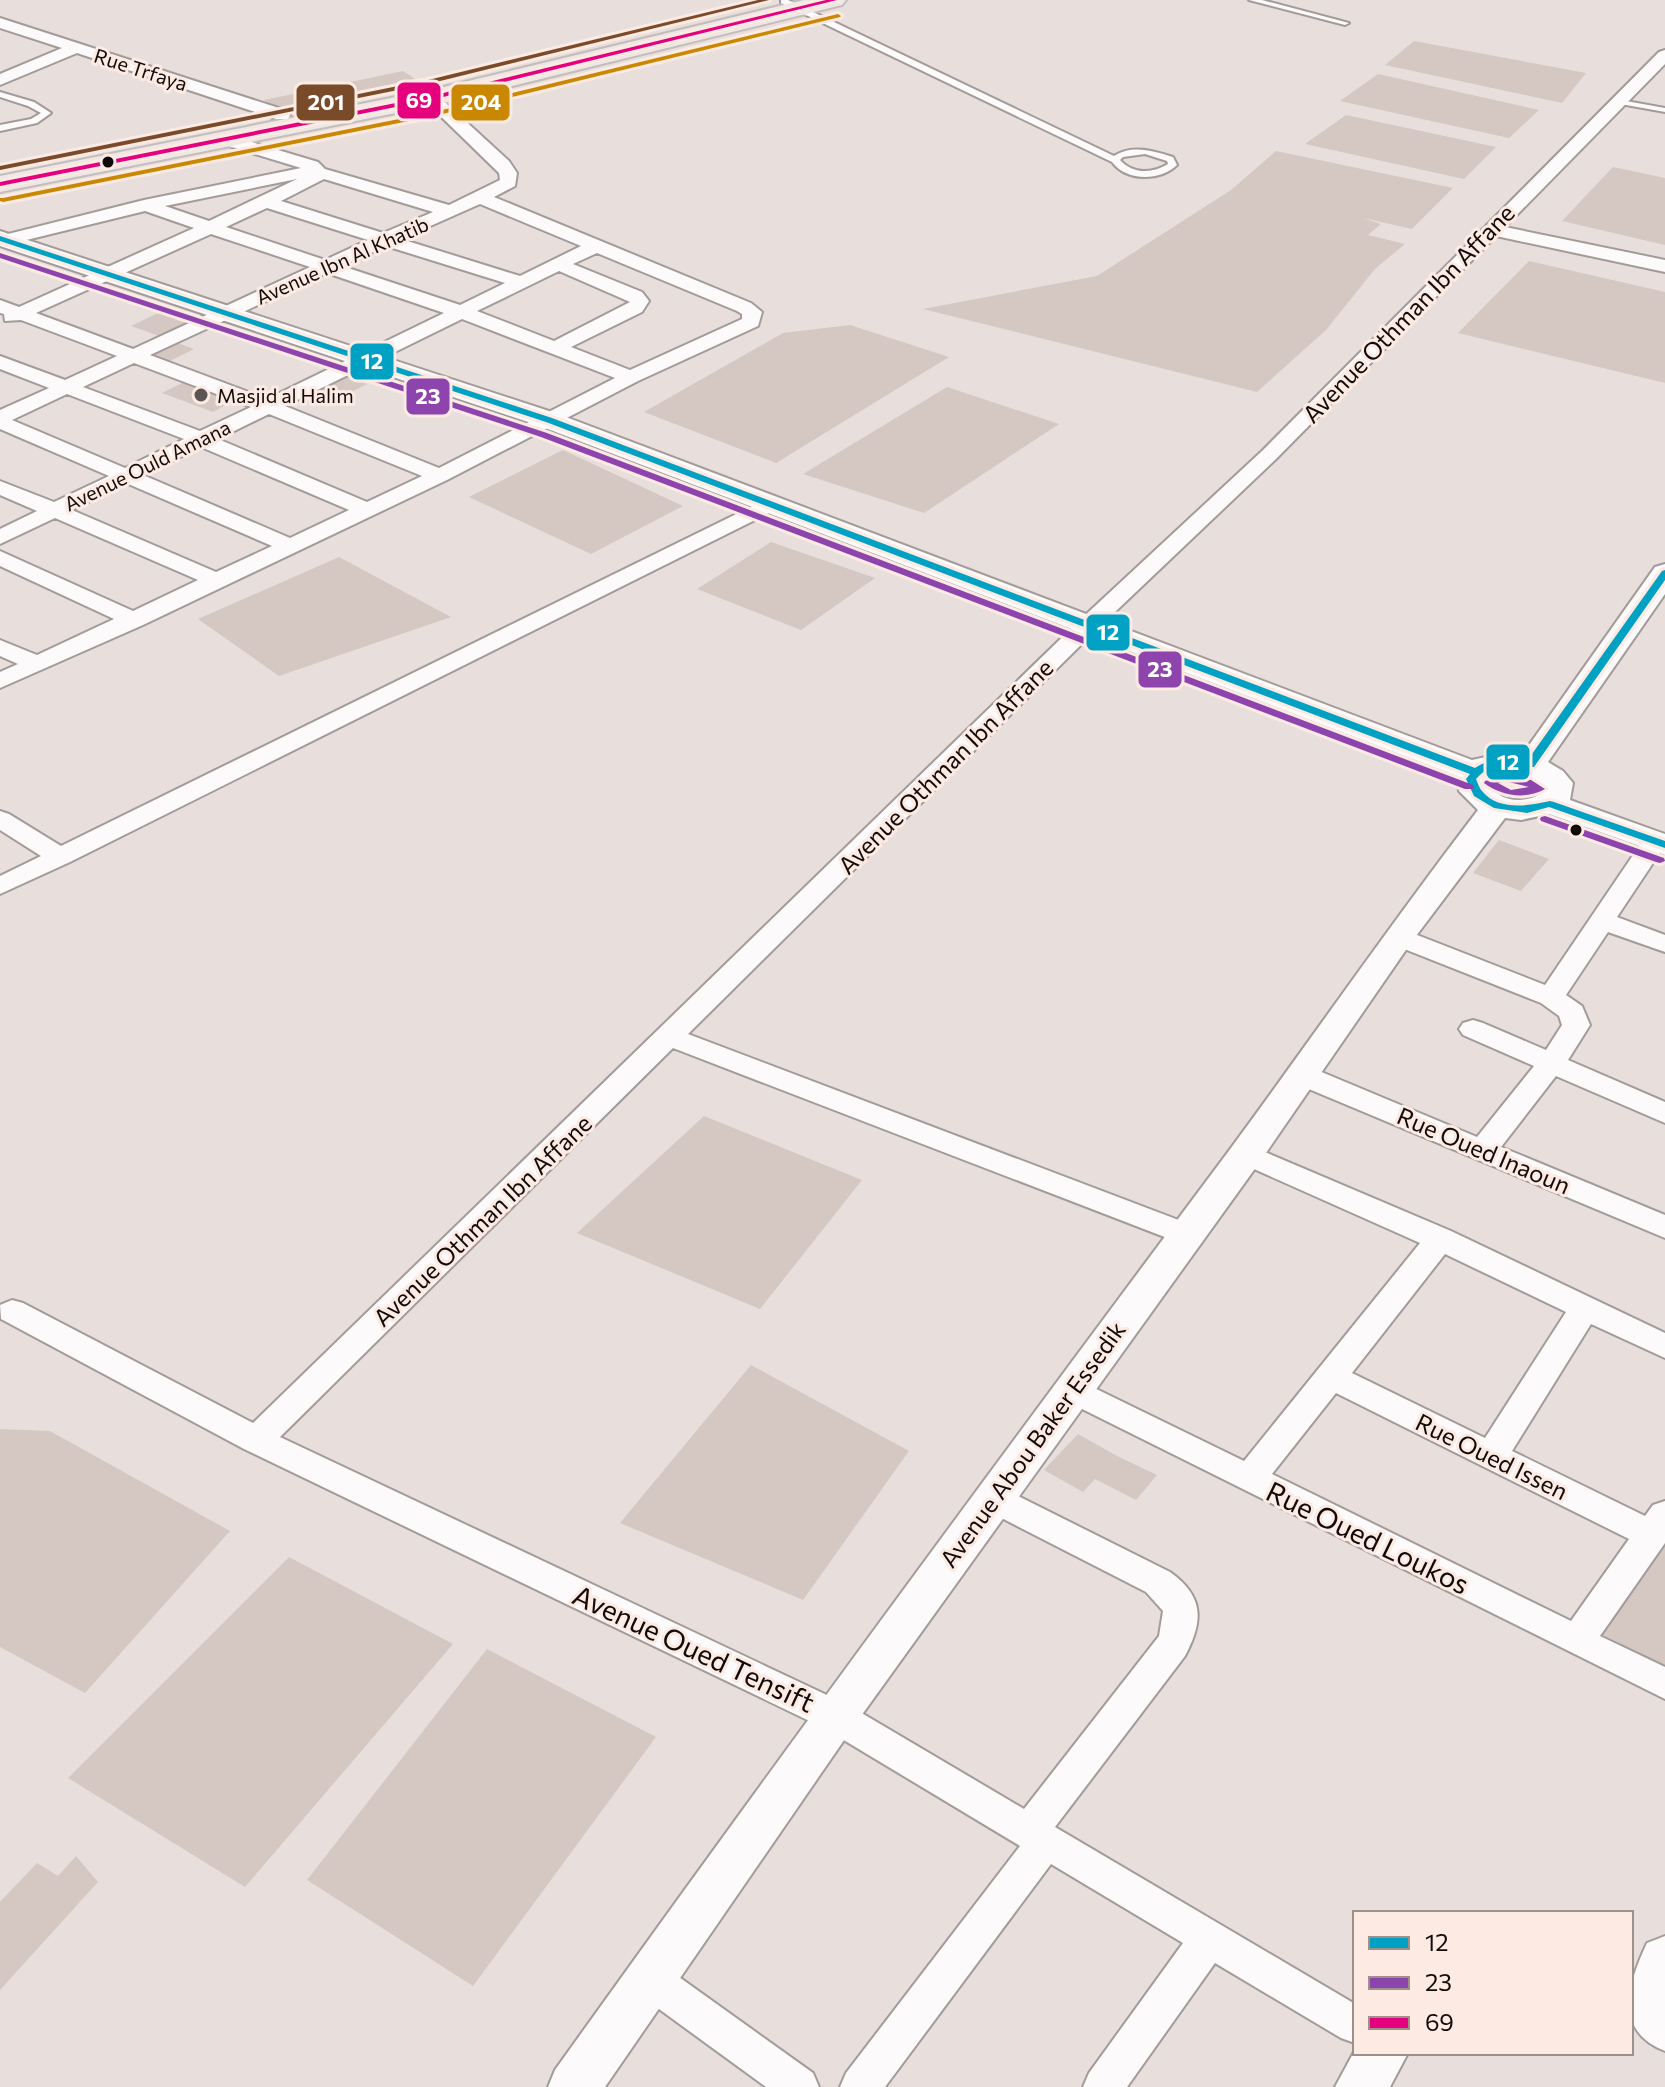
<svg xmlns="http://www.w3.org/2000/svg" width="1665" height="2087" viewBox="0 0 1665 2087" font-family="Commissioner,sans-serif">
  <rect width="100%" height="100%" fill="#e8dfdc"/>
  <path fill="#d5c7c1" d="M1414,41L1586,73L1562,103L1385,65Z
    M403,71L415,79L275,109L264,100Z
    M1378,74L1539,110L1509,138L1340,101Z
    M1346,115L1496,147L1464,179L1305,144Z
    M1276,151L1453,188L1412,229L1363,218L1381,224L1368,235L1405,244L1375,269L1326,330L1257,392L923,309L1097,276L1231,190Z
    M1613,167L1665,178V245L1562,221Z
    M1529,261L1665,292V383L1458,333Z
    M158,313L189,324L162,337L131,326Z
    M850,325L949,357L776,463L644,412L783,333Z
    M178,343L194,349L168,362L151,356Z
    M345,376L367,384L340,398L319,390Z
    M190,379L240,397L213,412L162,393Z
    M947,387L1059,424L924,513L803,474Z
    M563,450L683,506L591,554L469,497Z
    M771,542L875,578L801,630L697,589Z
    M339,557L451,617L279,676L198,619Z
    M1499,840L1549,859L1521,891L1473,873Z
    M704,1116L862,1180L760,1309L577,1233Z
    M751,1365L909,1451L803,1600L620,1523Z
    M0,1429L50,1431L230,1531L85,1693L0,1647Z
    M1078,1434L1117,1456L1157,1475L1136,1500L1095,1479L1083,1492L1044,1470Z
    M1665,1538V1668L1600,1633Z
    M289,1557L453,1644L245,1887L68,1778Z
    M487,1649L656,1737L473,1986L307,1880Z
    M76,1856L98,1882L0,1990V1902L37,1863L58,1876Z"/>
  <g fill="none" stroke-linecap="round" stroke-linejoin="round">
    <defs>
      <path id="service" d="M781,0H788L1114,156C1132,144 1154,151 1173,157L1177,165C1160,181 1127,182 1112,162L781,3ZM1145,154L1167,161L1168,164C1152,174 1133,174 1120,160L1123,157Z
        M1249,0H1262L1349,23L1345,25Z
        M0,92L34,102L51,113L37,123L0,131V125L31,119L41,113L28,106L0,97Z
        M1615,99L1665,108V112L1615,103Z"/>
      <path id="minor" d="M0,18L288,111L290,115L288,119H276L77,53L0,85V74L62,48L0,28Z
        M1665,50V64L1505,227L1665,260V272L1496,236L1276,459L1096,630L688,1034L1197,1227L1201,1234L1197,1241L1186,1245L1175,1241L673,1048L280,1437L848,1705L1024,1809L1159,1636L1163,1611L1146,1592L980,1507L975,1498L980,1489L992,1485L1004,1489L1170,1572C1205,1597 1203,1622 1185,1656L1055,1827L1355,2004V2043L1341,2038L1215,1963L1127,2087H1083L1089,2073L1183,1943L1051,1864L885,2087H840L846,2073L1020,1846L822,1727L244,1449L1,1319L0,1305L12,1300L23,1303L253,1423L1080,620L1262,451L1659,52Z
        M431,93L437,95L509,161L517,173L515,186L494,197L751,303L762,312L758,326L638,381L447,480L143,625L0,688V672L18,664L0,656V640L37,655L114,619L0,566V551L133,611L198,580L55,518L0,544V529L37,511L0,495V481L54,502L109,476L0,429V410L49,388L0,369V356L65,380L117,356L21,320L5,321L4,314L0,313V300L19,307L194,228L145,211L6,245L0,244V236L144,200L301,168L222,144L220,140L228,135L318,162L325,169L449,205L500,180L499,173L425,101V95ZM297,179L209,221L165,206ZM324,179L433,212L383,233L281,201ZM480,204L581,246L520,276L401,239ZM267,208L368,240L325,260L226,227ZM211,234L310,267L133,349L36,313ZM386,246L505,283L460,305L342,266ZM597,253L737,311L742,314V319L630,370L571,347L642,312L649,301L642,292L573,264ZM559,271L630,302L554,341L477,311ZM327,273L444,313L267,399L150,355ZM462,319L615,378L439,468L285,406ZM134,363L251,407L200,431L83,387ZM67,394L184,439L125,468L12,420ZM269,414L422,476L367,502L218,439ZM201,447L349,510L290,538L143,475ZM126,483L272,546L216,572L72,510Z
        M771,497L782,503L779,508L70,862L0,894V876L41,856L0,830V811L9,814L61,846Z
        M1655,833L1664,836L1665,845L1617,917L1665,935V952L1608,932L1566,995L1582,1006L1590,1025L1568,1060L1665,1102V1123L1556,1076L1501,1147L1665,1215V1238L1292,1082L1288,1075L1292,1068L1302,1066L1312,1068L1477,1137L1534,1066L1463,1035L1459,1029L1463,1023L1473,1020L1483,1023L1546,1050L1562,1025L1559,1016L1541,1003L1389,943L1385,937L1389,931H1407L1545,985L1646,836Z
        M1246,1144L1451,1231L1665,1333V1358L1591,1324L1512,1451L1645,1516L1653,1505L1665,1501V1543L1600,1636L1665,1667V1699L1060,1398L1055,1390L1060,1382L1071,1378L1082,1382L1244,1461L1420,1243L1236,1161L1231,1154L1236,1147ZM1445,1254L1566,1312L1485,1438L1352,1373ZM1336,1393L1629,1539L1571,1621L1272,1474Z
        M651,1962L665,1967L813,2073L819,2087H766L637,1993L631,1980L637,1967Z"/>
      <path id="tertiary" d="M0,231L558,414L1472,760L1504,753L1522,755L1655,567L1665,564V594L1548,762L1563,771L1573,783L1570,800L1665,834V855L1549,814L1521,820L1505,818L1410,944L1259,1163L851,1730L605,2087H548L555,2070C776,1761 1001,1456 1228,1152C1312,1038 1392,922 1478,810L1459,791L1457,776L540,426L0,246ZM1504,771C1519,773 1529,776 1541,785L1540,794C1522,805 1495,801 1487,780L1493,774Z
        M1665,1936V2051C1613,2031 1628,1983 1647,1943Z
        M1355,2050V2053H1408L1390,2087H1335Z"/>
      <path id="primary" d="M804,0H846L842,5L431,106L0,192V176L431,90Z"/>
    </defs>
    <use href="#service" stroke="#a29b99" stroke-width="4"/>
    <use href="#minor" stroke="#a29b99" stroke-width="4"/>
    <use href="#tertiary" stroke="#a29b99" stroke-width="4"/>
    <use href="#primary" stroke="#c3bebc" stroke-width="4"/>
    <use href="#service" fill="#fcfafa" fill-rule="evenodd"/>
    <use href="#minor" fill="#fcfafa" fill-rule="evenodd"/>
    <use href="#tertiary" fill="#fcfafa" fill-rule="evenodd"/>
    <use href="#primary" fill="#eee7e4" fill-rule="evenodd"/>
    <defs>
      <path id="bus-1" d="M0,236L552,418L1475,768C1491,757 1509,758 1527,761L1662,571L1665,570V580L1534,767C1511,769 1495,758 1476,779C1478,783 1479,788 1482,791C1498,811 1529,806 1550,801L1554,802L1665,841V848L1549,807L1527,813L1494,808L1474,796L1466,779L1470,774L546,422L0,241Z"/>
      <path id="bus-2" d="M0,253L547,433L1473,785L1474,787L1473,789H1465L541,437L0,258Z
        M1505,775L1531,780L1545,789C1526,800 1501,796 1484,783L1485,781ZM1505,781L1529,787L1511,790L1498,783Z
        M1545,816L1664,858L1665,861L1660,863L1656,862L1541,821L1540,819L1541,817Z"/>
      <path id="bus-3" d="M826,0H837L431,100L0,186V182L431,96Z"/>
      <path id="bus-4" d="M838,14L841,16L840,17L434,116L3,202L0,201V198H3L434,112Z"/>
      <path id="bus-5" d="M758,0H769L428,84L0,170V166L428,80Z"/>
    </defs>
    <use href="#bus-1" stroke="#fceae3" stroke-width="6"/>
    <use href="#bus-2" stroke="#fceae3" stroke-width="6"/>
    <use href="#bus-3" stroke="#fceae3" stroke-width="6"/>
    <use href="#bus-4" stroke="#fceae3" stroke-width="6"/>
    <use href="#bus-5" stroke="#fceae3" stroke-width="6"/>
    <use href="#bus-1" fill="#01a1c4" fill-rule="evenodd"/>
    <use href="#bus-2" fill="#8e44ad" fill-rule="evenodd"/>
    <use href="#bus-3" fill="#e5007d" fill-rule="evenodd"/>
    <use href="#bus-4" fill="#c98702" fill-rule="evenodd"/>
    <use href="#bus-5" fill="#7a4b2a" fill-rule="evenodd"/>
  </g>
  <g fill="#100b09" stroke="#fceae3" stroke-width="3">
    <circle cx="108" cy="162" r="7"/>
    <circle cx="1576" cy="830" r="7"/>
  </g>
  <circle fill="#5c5553" stroke="#fceae3" stroke-width="3" cx="201" cy="395" r="8"/>
  <g text-anchor="middle" dominant-baseline="central" stroke-width="6" stroke-linejoin="round" paint-order="stroke">
    <g font-size="20" fill="#100b09" stroke="#fceae3">
      <text transform="translate(141 69) rotate(18)">Rue Trfaya</text>
      <text transform="translate(342 260) rotate(-24)">Avenue Ibn Al Khatib</text>
      <text transform="translate(147 465) rotate(-26)">Avenue Ould Amana</text>
    </g>
    <g font-size="20" fill="#100b09" stroke="#fceae3" text-anchor="start">
      <text x="217" y="395">Masjid al Halim</text>
    </g>
    <g font-size="24" fill="#100b09" stroke="#fceae3">
      <text transform="translate(1408 313) rotate(-46)">Avenue Othman Ibn Affane</text>
      <text transform="translate(945 766) rotate(-45)">Avenue Othman Ibn Affane</text>
      <text transform="translate(1484 1150) rotate(23)">Rue Oued Inaoun</text>
      <text transform="translate(482 1220) rotate(-44)">Avenue Othman Ibn Affane</text>
      <text transform="translate(1032 1444) rotate(-54)">Avenue Abou Baker Essedik</text>
      <text transform="translate(1492 1456) rotate(26)">Rue Oued Issen</text>
    </g>
    <g font-size="28" fill="#100b09" stroke="#fceae3">
      <text transform="translate(1368 1537) rotate(26)">Rue Oued Loukos</text>
      <text transform="translate(694 1648) rotate(25)">Avenue Oued Tensift</text>
    </g>
  </g>
  <g stroke="#fceae3" stroke-width="3">
    <rect x="396" y="81" width="46" height="39" rx="8" fill="#e5007d"/>
    <rect x="295" y="83" width="61" height="39" rx="8" fill="#7a4b2a"/>
    <rect x="450" y="83" width="61" height="39" rx="8" fill="#c98702"/>
    <rect x="349" y="342" width="46" height="39" rx="8" fill="#01a1c4"/>
    <rect x="405" y="377" width="46" height="39" rx="8" fill="#8e44ad"/>
    <rect x="1085" y="613" width="46" height="39" rx="8" fill="#01a1c4"/>
    <rect x="1137" y="650" width="46" height="39" rx="8" fill="#8e44ad"/>
    <rect x="1485" y="743" width="46" height="38" rx="8" fill="#01a1c4"/>
  </g>
  <g font-size="22" text-anchor="middle" font-weight="bold" fill="#fff">
    <text x="419" y="108">69</text>
    <text x="326" y="110">201</text>
    <text x="481" y="110">204</text>
    <text x="372" y="369">12</text>
    <text x="428" y="404">23</text>
    <text x="1108" y="640">12</text>
    <text x="1160" y="677">23</text>
    <text x="1508" y="770">12</text>
  </g>
  <rect x="1353" y="1911" width="280" height="144" fill="#fceae3" stroke="#9e918c" stroke-width="2"/>
  <rect x="1369" y="1937" width="40" height="12" fill="#01a1c4" stroke="#9e918c" stroke-width="2"/>
  <text x="1425" y="1951" font-size="24" fill="#100b09">12</text>
  <rect x="1369" y="1977" width="40" height="12" fill="#8e44ad" stroke="#9e918c" stroke-width="2"/>
  <text x="1425" y="1991" font-size="24" fill="#100b09">23</text>
  <rect x="1369" y="2017" width="40" height="12" fill="#e5007d" stroke="#9e918c" stroke-width="2"/>
  <text x="1425" y="2031" font-size="24" fill="#100b09">69</text>
</svg>
